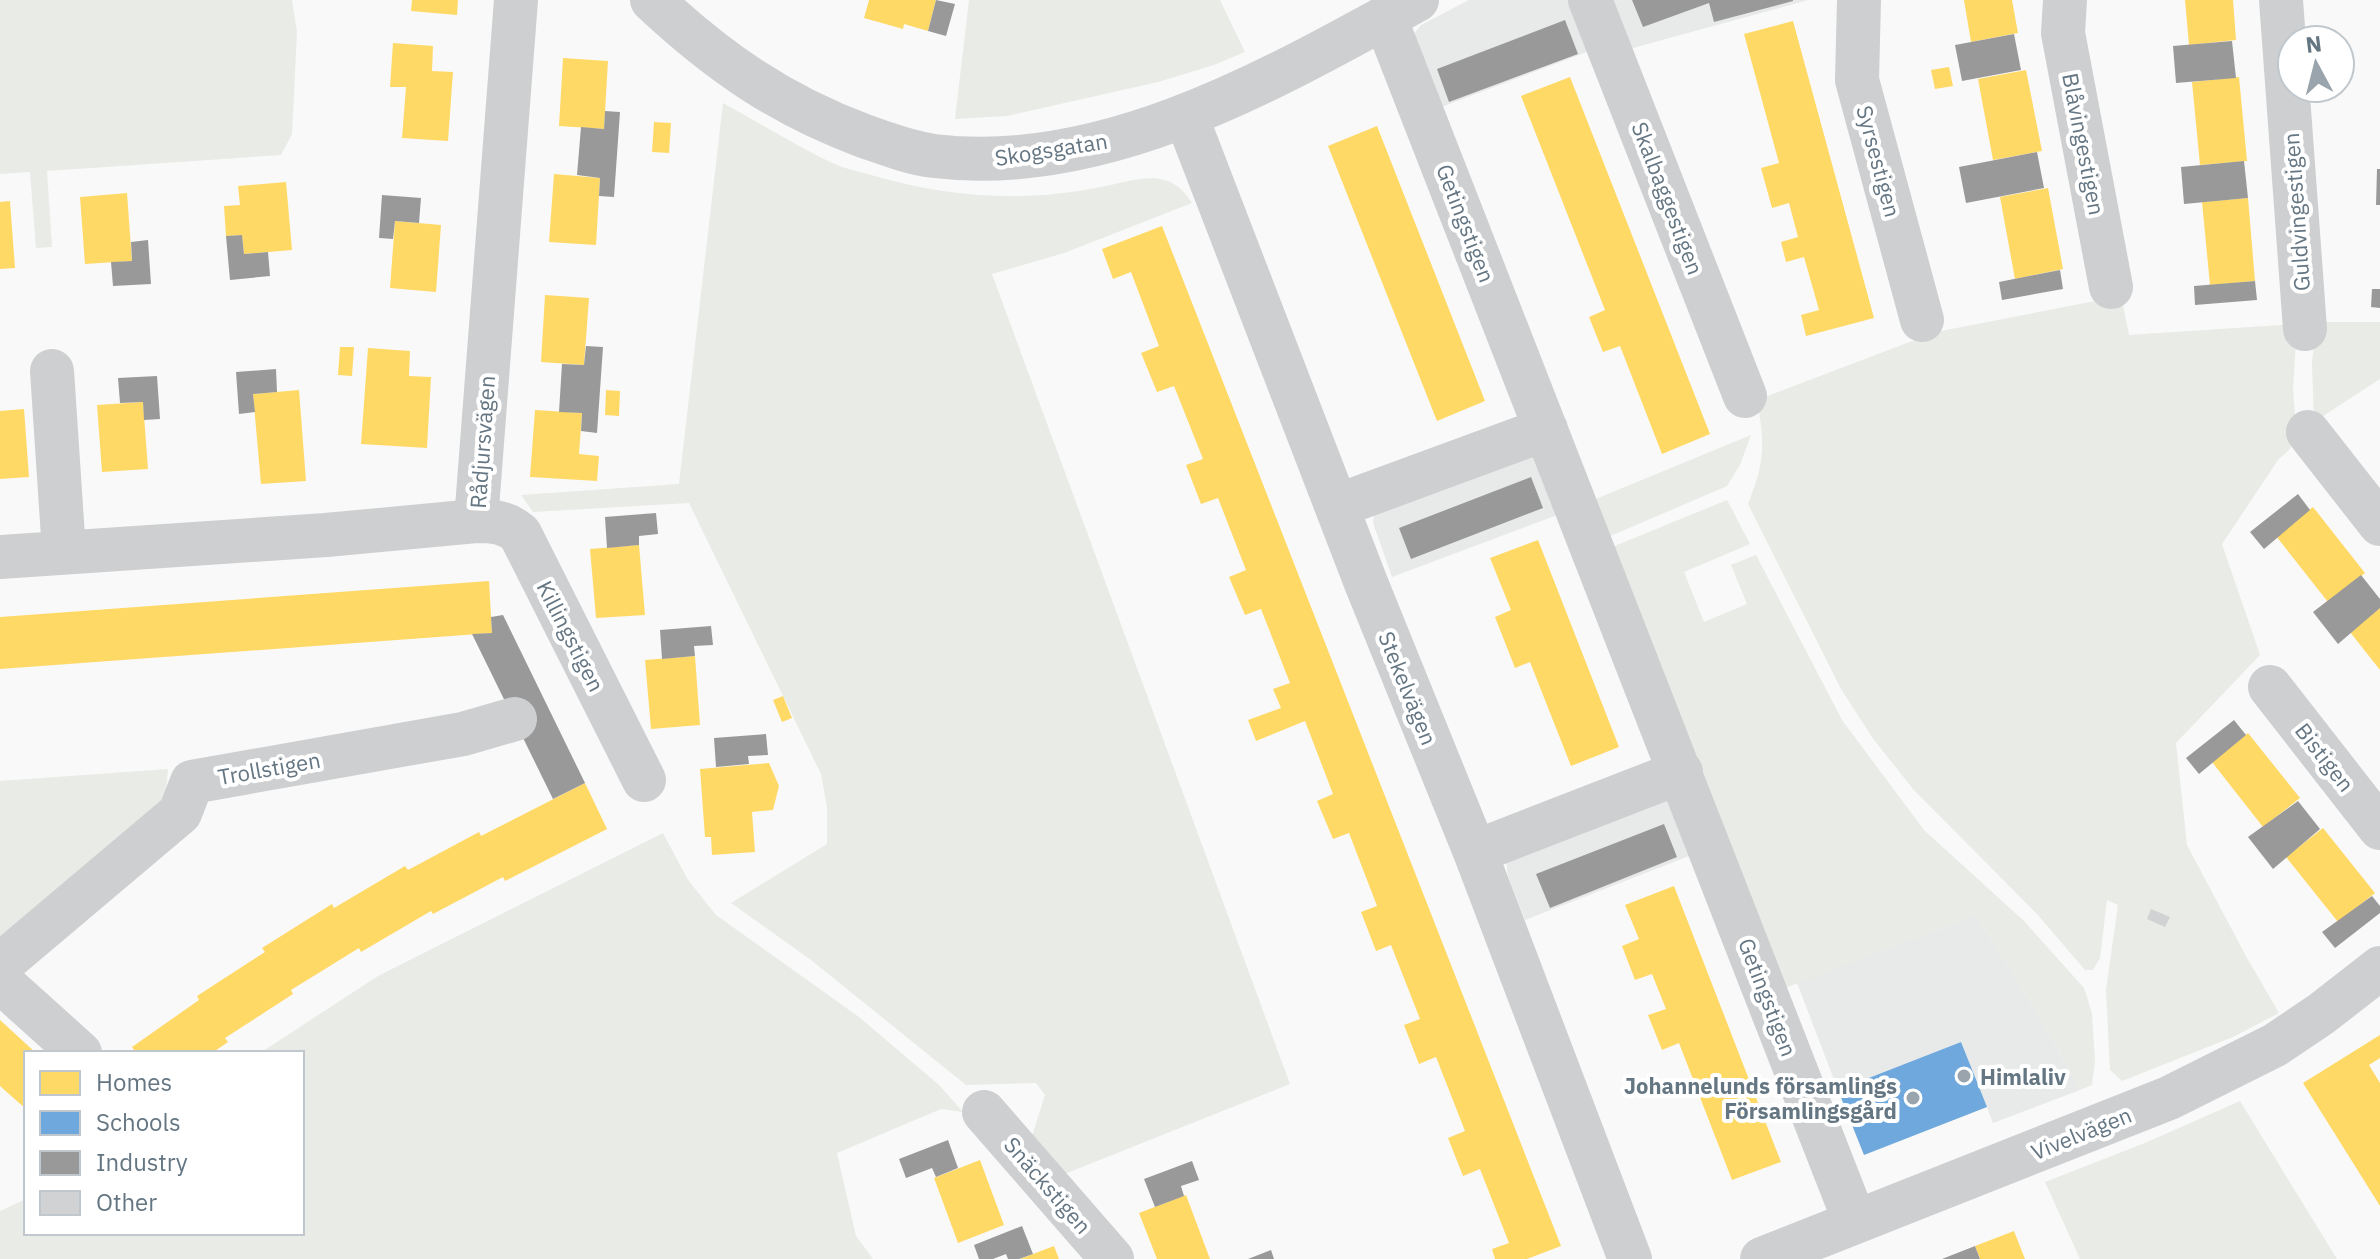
<svg xmlns="http://www.w3.org/2000/svg" width="2380" height="1259" viewBox="0 0 2380 1259" font-family="'IBM Plex Sans',sans-serif">
  <rect width="100%" height="100%" fill="#f9f9f9"/>
  <path fill="#e8e9e9" d="M1469,0H1582L1600,47L1431,111L1413,35L1421,25Z
    M1602,0H1808L1622,51Z
    M1538,455L1568,511L1392,577L1373,523L1375,511Z
    M1653,792L1676,800L1702,851L1525,920L1508,876L1506,860Z
    M1976,915L2043,1022L2080,1090L1993,1123L1961,1042L1838,1090L1797,983Z"/>
  <path fill="#e8ebe6" d="M0,0H292L297,32L292,134L281,155L47,171L52,247L36,248L30,172L0,174Z
    M969,0H1220L1245,52L1214,65L1158,82L1007,116L955,119Z
    M723,103C758,122 793,144 830,162C842,168 857,171 871,175C949,198 1026,203 1106,186C1141,179 1170,167 1192,203L1064,253L992,274L1290,1084L1062,1175L1031,1139L1045,1095L1036,1083L966,1085L811,960L731,903L827,844V807L821,774L689,503L533,512L521,495L679,484Z
    M2121,296L2129,335L2297,324L2293,389L2295,415L2288,439L2291,448L2278,460L2222,544L2260,655L2176,743L2187,845L2247,958L2279,1013L2233,1037L2122,1081L2110,1070L2106,990L2118,905L2107,900L2100,958L2093,970H2085L2037,914L1913,789L1874,740L1841,689L1748,504C1765,461 1765,445 1757,400L1936,332Z
    M2316,322H2380V379L2314,422L2312,363Z
    M1751,435L1740,465L1727,486L1601,540L1586,503Z
    M1727,500L1750,544L1684,572L1704,622L1747,604L1731,565L1756,555L1842,720L1924,830L2024,921L2084,988L2092,1013L2095,1061L2092,1085L2080,1090L2043,1022L1976,915L1775,992L1605,550Z
    M168,769L164,816L0,940V781Z
    M663,833L688,880L716,915L859,1017L939,1085L963,1112L941,1109L837,1153L856,1236L873,1259H0V1211L26,1199V1233H302V1053H260L378,976Z
    M2240,1101L2337,1259H2080L2045,1182L2145,1143Z"/>
  <path fill="#ffd966" d="M412,0H458L457,15L411,11Z
    M869,0H936L928,31L904,24L903,29L864,18Z
    M1964,0H2012L2018,33L1971,42Z
    M2185,0H2233L2236,40L2189,45Z
    M1793,21L1874,318L1806,336L1801,315L1819,310L1804,257L1786,262L1781,242L1798,237L1789,203L1772,208L1761,168L1779,163L1744,34Z
    M393,43L433,46L432,71L453,72L448,141L402,138L406,87H390Z
    M563,58L608,61L604,129L559,126Z
    M1949,67L1953,86L1935,89L1931,70Z
    M2026,70L2042,151L1993,160L1978,79Z
    M1570,77L1710,434L1662,454L1620,346L1603,352L1589,317L1605,310L1521,96Z
    M2239,77L2247,161L2200,165L2192,82Z
    M654,122L671,123L669,153L652,152Z
    M1377,126L1485,401L1437,421L1328,146Z
    M554,174L600,178L596,245L549,242Z
    M286,182L292,250L244,254L242,235L226,236L224,206L240,205L238,186Z
    M2048,188L2063,269L2015,279L2000,197Z
    M127,193L132,261L85,264L80,197Z
    M2248,198L2255,281L2210,285L2202,202Z
    M10,201L15,268L0,269V202Z
    M395,221L441,225L436,292L390,288Z
    M1162,226L1561,1246L1527,1259H1495L1492,1249L1509,1243L1480,1169L1463,1176L1448,1138L1465,1131L1436,1057L1419,1064L1404,1025L1420,1019L1391,945L1376,951L1361,912L1377,906L1349,833L1333,839L1317,801L1333,794L1305,721L1256,741L1248,720L1281,708L1273,689L1290,683L1261,609L1245,615L1229,577L1246,570L1218,498L1201,504L1186,465L1203,459L1174,386L1157,392L1141,353L1159,346L1131,272L1113,279L1102,249Z
    M545,295L589,298L584,365L541,362Z
    M340,347H354L352,376L338,375Z
    M368,348L410,351L409,376L431,377L427,448L361,444Z
    M299,390L306,481L261,484L253,394Z
    M606,390L620,391L619,416L605,415Z
    M143,402L148,469L102,472L97,405Z
    M24,409L29,477L0,479V411Z
    M535,410L582,413L579,454L599,456L597,481L530,477Z
    M2313,507L2365,573L2328,602L2276,536Z
    M1538,540L1619,747L1571,766L1530,662L1515,668L1495,617L1511,610L1490,558Z
    M639,545L645,615L596,618L590,549Z
    M489,581L492,633L0,669V617Z
    M2380,608V670L2350,632Z
    M695,656L700,725L651,729L645,660Z
    M783,696L792,718L782,722L773,700Z
    M2248,733L2300,798L2263,827L2212,762Z
    M769,763L779,786L773,810L752,812L755,852L712,855L711,837H705L700,769Z
    M585,783L607,829L505,881L503,877L433,914L431,911L361,952L359,948L291,990L293,994L225,1038L228,1042L212,1053H136L132,1047L199,1000L197,996L265,952L262,948L332,904L334,908L405,866L408,870L479,832L481,836Z
    M2323,828L2375,893L2338,922L2286,857Z
    M1674,886L1781,1162L1732,1180L1679,1043L1662,1050L1648,1015L1666,1009L1652,974L1635,980L1622,946L1639,939L1625,905Z
    M0,1020L36,1053H26V1109L0,1086Z
    M2380,1035V1058L2369,1065L2380,1083V1206L2303,1083Z
    M980,1160L1004,1225L958,1243L934,1178Z
    M1186,1195L1210,1259H1157L1139,1213Z
    M2014,1231L2025,1259H1980L1975,1246Z
    M1054,1246L1059,1259H1020Z"/>
  <path fill="#6fa8dc" d="M1961,1042L1987,1107L1864,1155L1838,1090Z"/>
  <path fill="#999" d="M936,0L955,4L946,36L928,31Z
    M1632,0H1793V1L1714,22L1709,3L1643,27Z
    M1565,20L1578,54L1449,102L1437,69Z
    M2014,34L2021,70L1962,81L1955,45Z
    M2232,41L2236,78L2176,83L2173,46Z
    M605,111L620,112L614,197L599,196L600,178L577,175L581,127L604,129Z
    M2037,152L2044,188L1966,203L1959,167Z
    M2244,161L2248,198L2184,204L2181,167Z
    M2377,169H2380V205H2376Z
    M382,195L421,198L419,223L395,221L393,239L379,238Z
    M242,235L244,254L268,252L270,276L230,280L226,236Z
    M148,240L151,284L113,286L111,262L132,261L131,242Z
    M2060,270L2063,289L2002,300L1999,282Z
    M2255,281L2257,300L2195,305L2194,286Z
    M2372,289H2380V308L2371,307Z
    M586,346L603,347L597,433L581,431L582,413L559,412L562,364L584,365Z
    M276,369L277,392L253,394L255,412L239,414L236,372Z
    M157,376L160,419L144,420L143,402L120,403L118,378Z
    M1531,477L1543,508L1411,559L1399,528Z
    M2298,494L2310,510L2264,549L2250,532Z
    M656,513L658,534L639,536V545L607,548L605,517Z
    M2361,575L2380,599V608L2338,644L2313,612Z
    M503,615L585,783L553,799L472,634L492,633L491,617Z
    M711,626L713,645L694,646L695,656L662,659L660,630Z
    M2234,720L2246,735L2199,774L2186,758Z
    M766,734L768,755L748,756L749,764L716,767L714,738Z
    M2298,801L2320,829L2273,869L2248,837Z
    M1664,824L1677,857L1550,908L1536,874Z
    M2372,896L2380,906V913L2335,948L2322,932Z
    M948,1140L958,1168L936,1177L932,1168L906,1178L899,1159Z
    M1192,1161L1199,1180L1181,1186L1184,1196L1155,1207L1144,1179Z
    M1022,1226L1033,1254L1019,1259H1008L1006,1254L993,1259H979L974,1245Z
    M1975,1246L1980,1259H1942Z
    M1271,1250L1274,1259H1248Z"/>
  <path fill="#d0d2d3" d="M2151,909L2170,917L2165,927L2147,919Z"/>
  <g fill="none" stroke-linecap="round" stroke-linejoin="round">
    <path stroke="#cecfd0" stroke-width="44" d="M652,0C717,61 780,105 864,136C887,144 910,153 934,156C1104,177 1273,79 1417,0
      M1590,0L1745,396
      M1859,0L1857,80L1922,320
      M2065,0L2063,33L2111,287
      M2281,0L2305,329
      M1385,18L1855,1222
      M1186,116L1366,583L1475,852L1630,1259
      M52,371L64,552
      M2308,432L2380,524
      M1337,506L1546,429
      M476,521L516,0
      M0,557L326,535L476,521C494,521 506,522 520,534L644,780
      M2270,687L2380,828
      M1475,852L1681,772
      M0,965L180,813L192,782L463,734L515,719
      M0,981L80,1053
      M984,1112L1112,1259
      M1762,1259L2169,1098L2275,1045L2321,1014L2380,968"/>
  </g>
  <g fill="#99a4ac" stroke="#fff" stroke-width="3">
    <circle cx="1964" cy="1076" r="8"/>
    <circle cx="1913" cy="1098" r="8"/>
  </g>
  <g text-anchor="middle" dominant-baseline="central" stroke-width="8" stroke-linejoin="round" paint-order="stroke">
    <g font-size="22" fill="#657683" stroke="#fff">
      <text transform="translate(2084 144) rotate(79)">Blåvingestigen</text>
      <text transform="translate(1051 149) rotate(-9)">Skogsgatan</text>
      <text transform="translate(1879 161) rotate(75)">Syrsestigen</text>
      <text transform="translate(1668 198) rotate(69)">Skalbaggestigen</text>
      <text transform="translate(2296 212) rotate(-94)">Guldvingestigen</text>
      <text transform="translate(1466 223) rotate(69)">Getingstigen</text>
      <text transform="translate(482 442) rotate(-86)">Rådjursvägen</text>
      <text transform="translate(571 636) rotate(63)">Killingstigen</text>
      <text transform="translate(1408 688) rotate(68)">Stekelvägen</text>
      <text transform="translate(2325 757) rotate(52)">Bistigen</text>
      <text transform="translate(269 768) rotate(-10)">Trollstigen</text>
      <text transform="translate(1768 997) rotate(69)">Getingstigen</text>
      <text transform="translate(2081 1133) rotate(-22)">Vivelvägen</text>
      <text transform="translate(1048 1185) rotate(49)">Snäckstigen</text>
    </g>
    <g font-size="22" font-weight="bold" fill="#657683" stroke="#fff" text-anchor="start">
      <text x="1980" y="1076">Himlaliv</text>
      <text x="1897" y="1085" text-anchor="end">Johannelunds församlings<tspan x="1897" dy="25">Församlingsgård</tspan></text>
    </g>
  </g>
  <rect x="24" y="1051" width="280" height="184" fill="#ffffff" stroke="#c1c8cd" stroke-width="2"/>
  <rect x="40" y="1071" width="40" height="24" fill="#ffd966" stroke="#c1c8cd" stroke-width="2"/>
  <text x="96" y="1091" font-size="24" fill="#657683">Homes</text>
  <rect x="40" y="1111" width="40" height="24" fill="#6fa8dc" stroke="#c1c8cd" stroke-width="2"/>
  <text x="96" y="1131" font-size="24" fill="#657683">Schools</text>
  <rect x="40" y="1151" width="40" height="24" fill="#999999" stroke="#c1c8cd" stroke-width="2"/>
  <text x="96" y="1171" font-size="24" fill="#657683">Industry</text>
  <rect x="40" y="1191" width="40" height="24" fill="#d0d2d3" stroke="#c1c8cd" stroke-width="2"/>
  <text x="96" y="1211" font-size="24" fill="#657683">Other</text>
  <g transform="translate(2316 64) rotate(353)"><circle r="38" fill="#ffffff" stroke="#c1c8cd" stroke-width="2"/>
  <path d="M0-6L14 30L0 20L-14 30Z" fill="#99a4ac"/>
  <text y="-12" font-size="22" font-weight="bold" text-anchor="middle" fill="#657683">N</text>
  </g>
</svg>
